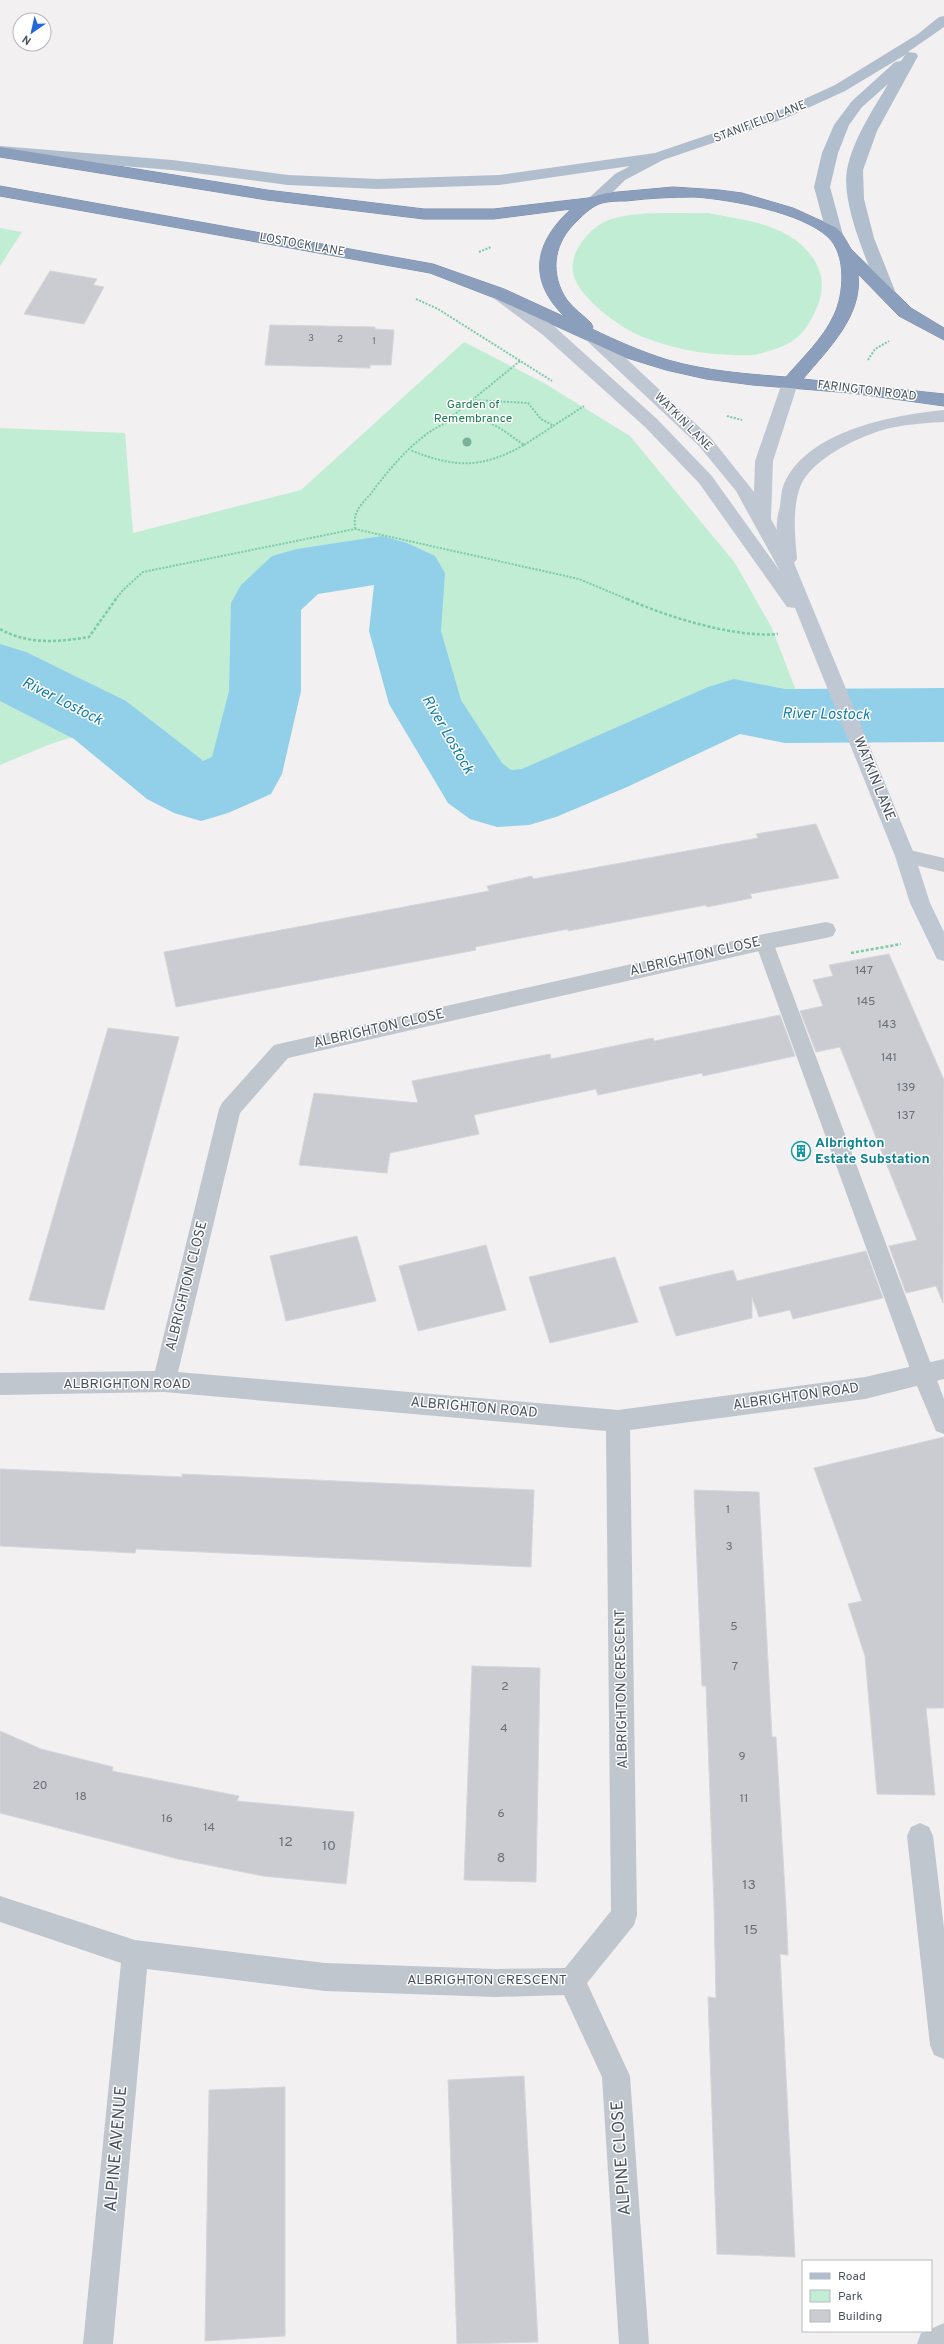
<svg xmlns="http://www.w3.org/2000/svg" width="944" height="2344" viewBox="0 0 944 2344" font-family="Overpass,sans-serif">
  <rect width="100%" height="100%" fill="#f2f0f0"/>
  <path fill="#c1edd5" d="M708,213C747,221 788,223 813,258C825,276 824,293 815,312C805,332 797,342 775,349C768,351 760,354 753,355C735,356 702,354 683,349C669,346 652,341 638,335C618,326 580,298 574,276C570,264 575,252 581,243C591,229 603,220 619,217C648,211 679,214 708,213Z
    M0,228L22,232L0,266Z
    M464,342L544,383L630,436L735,563L772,628L801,704L703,700L510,783L480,759L438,648L424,571L393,552L352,555L275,571L248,616L242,712L221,769L196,776L167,759L120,721L48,745L0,765V428L125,433L133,533L301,490Z"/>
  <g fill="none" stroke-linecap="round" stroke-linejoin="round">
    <path fill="#91d0e8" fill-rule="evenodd" d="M382,536L407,543L435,556L445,573L441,631L461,700L502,763L511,770L522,769L708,687L734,679L785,689L944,688V742L785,743L740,734L627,787L556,817L529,825L497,827L470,819L448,803L389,704L369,631L374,585L318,594L301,610V691L282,774L271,794L228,813L201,821L174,813L147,799L74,739L0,701V644L26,652L126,701L201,759L203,761L212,757L229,691L231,603L241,585L272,556L297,549Z"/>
  </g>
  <path fill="#caccd2" stroke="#d4d6db" d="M50,271L97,279L93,285L104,287L84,324L24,314Z
    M270,325L375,327V329L394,330L391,365H370V368L265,365Z
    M816,824L839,878L750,894L752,898L707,907L706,905L568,931V929L475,947L476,950L176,1007L164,952L489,891L487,886L532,876L533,879L758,838L756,834Z
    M889,954L944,1080L943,1303L936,1286L906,1293L889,1246L917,1240L840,1047L816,1052L800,1011L823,1006L813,980L833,976L829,965Z
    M780,1015L795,1056L703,1076L702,1073L598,1095L596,1089L474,1115L479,1134L390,1153L387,1173L299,1165L314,1093L418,1103L412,1081L550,1054L551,1059L653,1038L654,1041Z
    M108,1028L179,1037L104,1310L29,1300Z
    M357,1236L376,1301L286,1321L270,1256Z
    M486,1245L506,1310L418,1331L399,1266Z
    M866,1251L883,1298L793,1319L790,1310L759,1317L752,1297V1318L676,1336L659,1287L733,1270L737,1281Z
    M615,1257L638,1322L550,1343L529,1277Z
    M944,1437V1708H926L935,1795L877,1794L865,1656L848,1604L862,1601L814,1468Z
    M0,1469L182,1477V1474L534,1490L531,1567L136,1549L135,1553L0,1546Z
    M694,1490L759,1492L772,1737H776L786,1908L788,1955L780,1954L795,2257L717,2254L708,1997L716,1998L714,1906L706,1686H702Z
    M472,1666L540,1668L536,1882L464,1880Z
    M0,1731L41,1749L113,1767L112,1771L239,1796L237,1801L354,1812L346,1884L263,1876L178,1859L0,1813Z
    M524,2076L538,2342L457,2344L448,2080Z
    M285,2087V2336L205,2341L209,2090Z"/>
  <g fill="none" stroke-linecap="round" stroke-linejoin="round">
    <defs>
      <path id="highway" d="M0,147L267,190L424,209H494L588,198L607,193L673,187L719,190L742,193L793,208L835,227L841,232L851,249L911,308L944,328V340L899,316L858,274C863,316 828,349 803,379L944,394V406L851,393L753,385L706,379L666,370L624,357L492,297L430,273L0,196V186L433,264L504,289L565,317C527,280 534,243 571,209L494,219H424L267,200L0,157ZM696,197C732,200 801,212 828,237C847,255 844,294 834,315C823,339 802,358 786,377C747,374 706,371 668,360C642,352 617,341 592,329L593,327L591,323C583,315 574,309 567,300C550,275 553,246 573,225C581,217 591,206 602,203C610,201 618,201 626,201C650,198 673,197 696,197Z"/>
    </defs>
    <use href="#highway" stroke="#768aa8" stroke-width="1"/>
    <path stroke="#7bcaa8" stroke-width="2" stroke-dasharray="2 1.5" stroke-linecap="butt" d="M479,252L491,247
      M416,299L438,309L552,381
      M868,360L875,349L889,341
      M472,400L528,403L541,419L554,426
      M727,416L742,420
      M445,422L520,361
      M524,445L584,406
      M355,529C355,524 354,519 356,514C359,505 367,499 372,492C393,464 431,417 470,418C491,419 508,434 524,445C481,469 455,468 410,450
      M115,600L123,590L143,572L355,529L579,579L629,600"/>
    <path stroke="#7bcaa8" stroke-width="2.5" stroke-dasharray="3 2" stroke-linecap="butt" d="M627,599C668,617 734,638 778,634
      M0,629C29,645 58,642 89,637L116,599
      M851,953L901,944"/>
    <path fill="#bfc6ce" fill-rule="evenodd" d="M905,849L944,858V872L899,861L896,856L899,851Z
      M764,935L771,937L773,942L944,1399V1434L936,1431L912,1374L755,942L757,937Z"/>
    <path fill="#bfc6ce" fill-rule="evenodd" d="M826,922L833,924L836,930L833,936L826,938L764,950L288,1058L240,1113L178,1372L618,1410L865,1377L944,1359V1379L865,1399L630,1430L637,1915L634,1925L587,1983L630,2076L649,2344H619L602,2077L564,1995L496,1997L325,1991L147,1969L113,2344H83L121,1963L0,1922V1896L135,1940L325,1963L496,1969L565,1968L611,1911L606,1431L164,1392L0,1395V1373L155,1371L219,1109L222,1103L274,1045L764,934Z
      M920,1823L929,1827L933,1836L944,1928V2059L934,2055L930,2045L907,1836L911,1827Z
      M944,2323V2344H917L921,2333L931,2331V2329Z"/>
    <path fill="#bfc7d3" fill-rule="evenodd" d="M498,288L504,289L555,327L657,419L711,475L780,571L736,491L699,446L586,340L584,336L586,332H598L711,438L754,492L755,461L782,383L784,379H796L798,383L773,461L771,519L777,530C776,522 778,514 780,506C781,499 781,491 784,484C807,431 892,415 944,410V422C926,423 908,424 890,428C862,435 811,458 800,487C792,510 795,535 797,559L794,563L915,856L930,903L944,932V961L937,959L910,903L895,856L795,608L787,607L699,483L645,427L543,335L492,297L490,293L492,289Z"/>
    <path fill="#b1becd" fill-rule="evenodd" d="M944,16V27L908,52L916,53L918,56L877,131L863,170L864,199L874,238L897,296L895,300H883L881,296C868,263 841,205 847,170C853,139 873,110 888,84L862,107L849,125L838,153L830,187L843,235L841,238H829L827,235L814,187L822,153L834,125L852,101L895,62L901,61L905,55L845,91L786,118L663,160L625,180L602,203H590L588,200L590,197L615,174L630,166L499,185L378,189L288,185L172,170L0,156V146L172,160L288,175L378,179L499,175L655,153L776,112L835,85L918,34L939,17Z"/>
    <use href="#highway" fill="#8b9fbc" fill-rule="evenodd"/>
  </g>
  <circle fill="#7cb099" cx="467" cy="442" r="4.5"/>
  <defs>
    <symbol id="building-ring" viewBox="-11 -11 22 22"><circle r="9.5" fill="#fff" stroke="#0f9aa8" stroke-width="1.5"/><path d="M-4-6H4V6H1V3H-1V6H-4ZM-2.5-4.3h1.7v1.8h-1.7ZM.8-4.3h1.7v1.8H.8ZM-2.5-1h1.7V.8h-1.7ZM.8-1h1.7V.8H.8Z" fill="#0f9aa8"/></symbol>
  </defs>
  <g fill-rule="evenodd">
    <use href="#building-ring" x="790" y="1140" width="22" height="22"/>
  </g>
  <g text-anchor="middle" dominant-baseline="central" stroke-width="3" stroke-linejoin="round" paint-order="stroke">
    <g font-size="10" fill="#69707a">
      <text x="311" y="338">3</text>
      <text x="340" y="339">2</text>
      <text x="374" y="341">1</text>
    </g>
    <g font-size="12" fill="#49525d" stroke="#fff">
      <text transform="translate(760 122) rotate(-21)">STANIFIELD LANE</text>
      <text transform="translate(302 245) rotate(10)">LOSTOCK LANE</text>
      <text transform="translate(867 391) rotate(7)">FARINGTON ROAD</text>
      <text transform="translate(683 422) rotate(45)">WATKIN LANE</text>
    </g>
    <g font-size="12" fill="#1c7b52" stroke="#fff">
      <text x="473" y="405">Garden of<tspan x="473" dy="14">Remembrance</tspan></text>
    </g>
    <g font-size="12" fill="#69707a">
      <text x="864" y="971">147</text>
      <text x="866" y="1002">145</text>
      <text x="887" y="1025">143</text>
      <text x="889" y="1058">141</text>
      <text x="906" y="1088">139</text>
      <text x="906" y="1116">137</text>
      <text x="728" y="1510">1</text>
      <text x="729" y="1547">3</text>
      <text x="734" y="1627">5</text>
      <text x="735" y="1667">7</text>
      <text x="505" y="1687">2</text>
      <text x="504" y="1729">4</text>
      <text x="742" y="1757">9</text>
      <text x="40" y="1786">20</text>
      <text x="81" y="1797">18</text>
      <text x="744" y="1799">11</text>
      <text x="501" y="1814">6</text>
      <text x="167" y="1819">16</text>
      <text x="209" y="1828">14</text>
    </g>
    <g font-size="14" fill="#49525d" stroke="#fff">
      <text transform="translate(874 779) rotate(68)">WATKIN LANE</text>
      <text transform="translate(695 957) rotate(-13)">ALBRIGHTON CLOSE</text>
      <text transform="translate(379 1029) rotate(-13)">ALBRIGHTON CLOSE</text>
      <text transform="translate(187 1286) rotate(-76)">ALBRIGHTON CLOSE</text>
      <text x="127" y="1384">ALBRIGHTON ROAD</text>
      <text transform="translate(796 1397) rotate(-8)">ALBRIGHTON ROAD</text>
      <text transform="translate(474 1408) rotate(5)">ALBRIGHTON ROAD</text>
      <text transform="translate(622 1689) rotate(-91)">ALBRIGHTON CRESCENT</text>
      <text x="487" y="1980">ALBRIGHTON CRESCENT</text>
    </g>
    <g font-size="14" font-weight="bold" fill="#0d838f" stroke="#fff" text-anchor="start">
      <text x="815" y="1143">Albrighton<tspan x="815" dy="16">Estate Substation</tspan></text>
    </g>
    <g font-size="14" fill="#69707a">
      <text x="286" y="1842">12</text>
      <text x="329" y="1846">10</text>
      <text x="501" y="1858">8</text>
      <text x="749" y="1885">13</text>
      <text x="751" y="1930">15</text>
    </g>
    <g font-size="15" font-style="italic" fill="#147da5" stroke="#fff">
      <text transform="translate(62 702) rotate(27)">River Lostock</text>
      <text transform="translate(826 715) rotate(1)">River Lostock</text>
      <text transform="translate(447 735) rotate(60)">River Lostock</text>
    </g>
    <g font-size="17" fill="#49525d" stroke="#fff">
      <text transform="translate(117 2149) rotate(-85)">ALPINE AVENUE</text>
      <text transform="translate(622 2158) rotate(-94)">ALPINE CLOSE</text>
    </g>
  </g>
  <rect x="802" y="2260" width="130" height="72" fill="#ffffff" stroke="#b6babe"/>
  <rect x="810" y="2273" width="20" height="6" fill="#b1becd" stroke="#b6babe"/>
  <text x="838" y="2280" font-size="12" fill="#49525d">Road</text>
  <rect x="810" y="2290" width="20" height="12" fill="#c1edd5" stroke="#b6babe"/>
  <text x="838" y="2300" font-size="12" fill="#49525d">Park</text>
  <rect x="810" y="2310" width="20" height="12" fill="#caccd2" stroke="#b6babe"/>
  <text x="838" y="2320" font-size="12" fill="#49525d">Building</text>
  <g transform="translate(32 32) rotate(214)"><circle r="19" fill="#ffffff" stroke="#b6babe"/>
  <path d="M0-3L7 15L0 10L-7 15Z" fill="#2367da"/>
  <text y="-6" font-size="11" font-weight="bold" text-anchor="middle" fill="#49525d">N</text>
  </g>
</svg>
